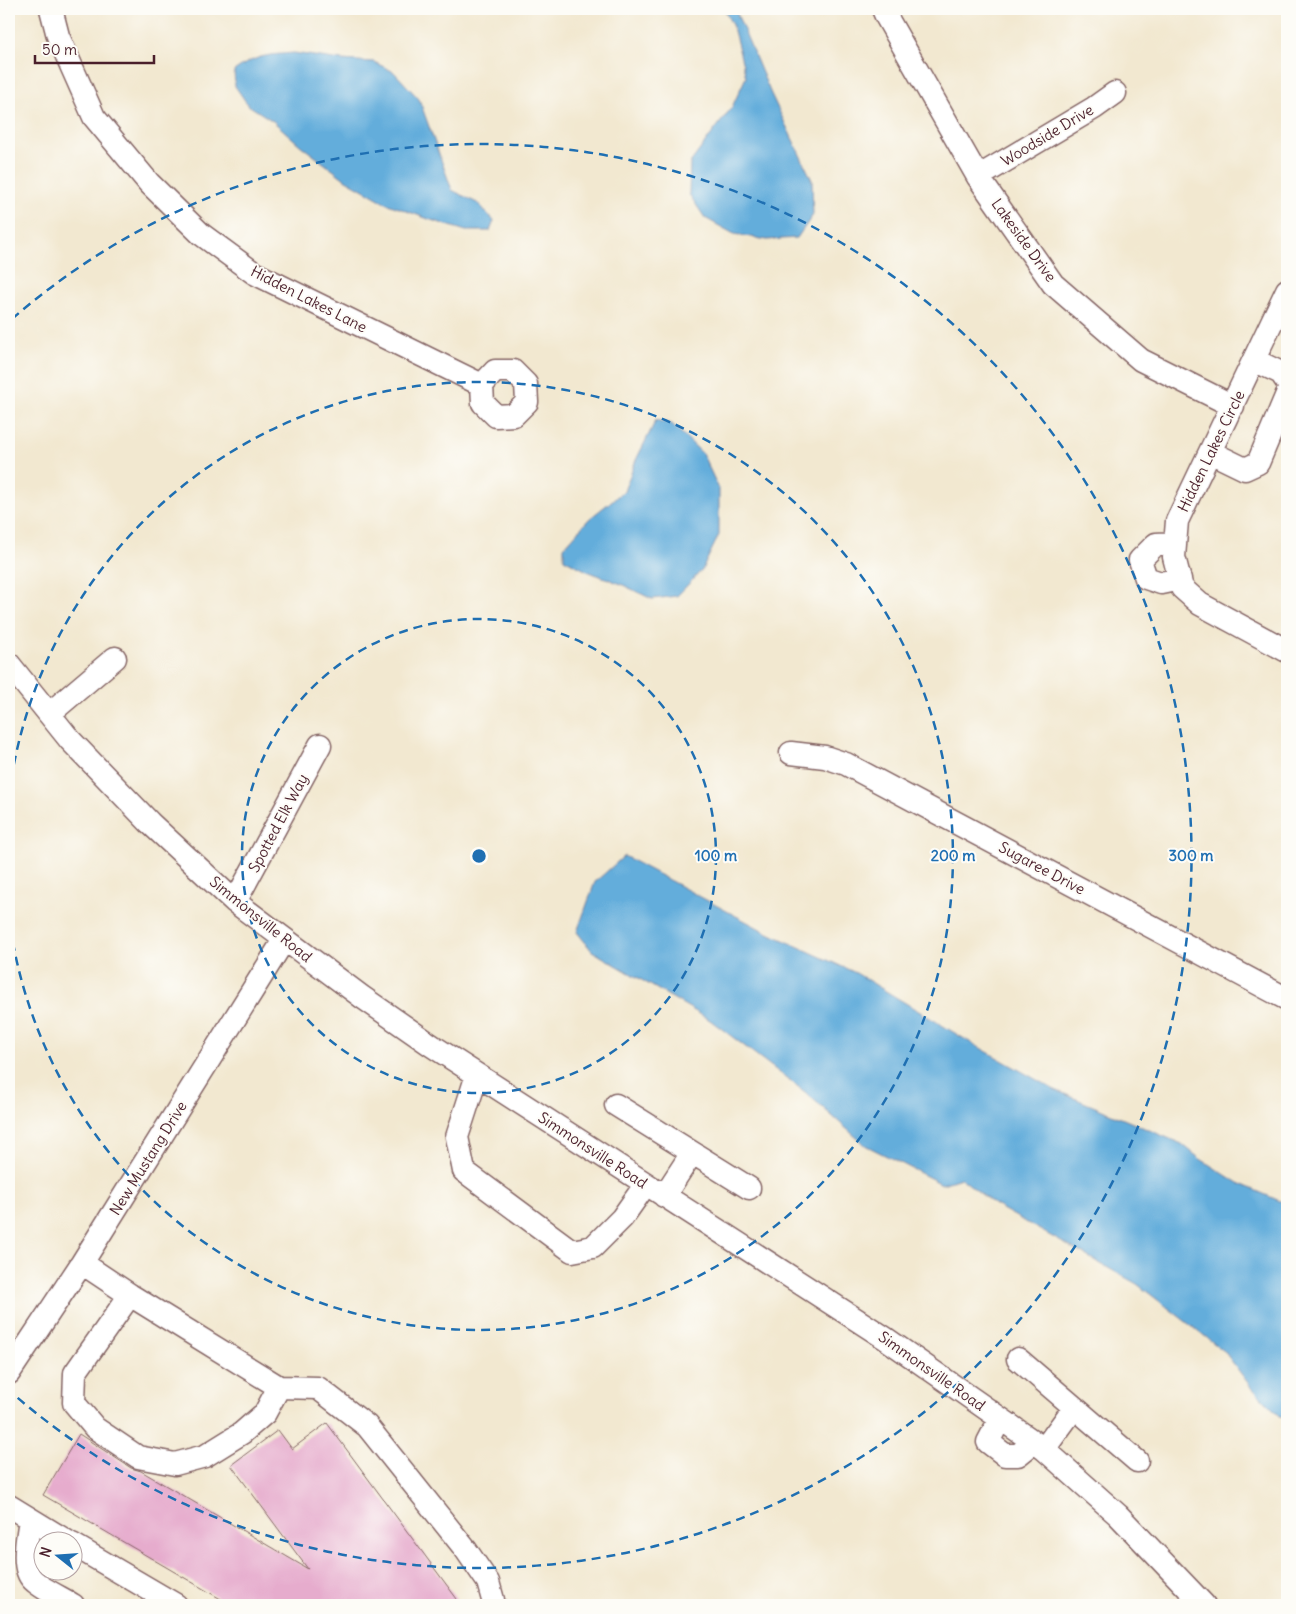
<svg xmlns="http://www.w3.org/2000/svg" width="1296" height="1614" viewBox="0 0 1296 1614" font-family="Delius,sans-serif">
  <rect width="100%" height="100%" fill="#fdfcf7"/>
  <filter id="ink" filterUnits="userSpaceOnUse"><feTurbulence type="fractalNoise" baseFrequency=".02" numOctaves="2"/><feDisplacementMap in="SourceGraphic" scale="10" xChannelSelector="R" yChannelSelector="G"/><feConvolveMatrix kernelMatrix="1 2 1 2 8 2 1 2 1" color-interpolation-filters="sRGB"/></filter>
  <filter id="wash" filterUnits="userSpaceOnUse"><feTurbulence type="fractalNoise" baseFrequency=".0096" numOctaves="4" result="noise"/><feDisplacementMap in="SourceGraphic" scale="20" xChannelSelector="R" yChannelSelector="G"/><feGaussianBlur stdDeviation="1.12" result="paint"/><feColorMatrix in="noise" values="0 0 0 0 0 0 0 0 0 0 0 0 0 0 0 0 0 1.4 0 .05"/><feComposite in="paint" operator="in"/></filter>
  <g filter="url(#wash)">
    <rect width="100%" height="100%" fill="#f2e8d0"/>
    <path fill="#63addb" stroke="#566683" d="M724,9H735L771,94L812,180L813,215L797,238L767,240L734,234L705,218L689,194L690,163L732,107L746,77L733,27Z
      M294,53L341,60L374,62L394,72L419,99L452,190L479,204L494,221L490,231H466L431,220L388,204L346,180L300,145L273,121L248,105L235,86L234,71C256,55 267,55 294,53Z
      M656,420L672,424L702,453L719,489V535L702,570L677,596L652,599L621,584L587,571L564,559V547L589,519L624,491L636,460Z
      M624,856L766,932L856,973L968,1041L1053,1089L1182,1144L1199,1158L1238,1183L1287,1204V1417L1280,1416L1251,1387L1224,1351L1137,1284L995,1205L961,1178L942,1184L865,1145L805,1092L710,1020L592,951L577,932L595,882Z"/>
    <g id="blocks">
      <path fill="#e6accd" d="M327,1423L457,1599L449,1605H231L43,1495L79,1434L131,1468L141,1471L308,1569L231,1465L278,1430L292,1449Z"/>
    </g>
  </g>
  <g filter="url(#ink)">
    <use href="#blocks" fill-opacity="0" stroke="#856565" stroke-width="1"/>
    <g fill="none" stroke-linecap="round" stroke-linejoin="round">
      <defs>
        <path id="minor" d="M51,9L58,36L94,117L149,183L201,234L254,273L482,385
          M883,9L886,16L978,177L1053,284L1141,360L1233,406
          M978,177L1094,108L1115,93
          M1287,290L1177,521L1174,557L1182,588L1200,604L1287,651
          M1254,360L1281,373L1287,382
          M495,371H513L526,384L527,402L514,415L496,416L483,403L482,385Z
          M1210,452L1245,469L1258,463L1287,394
          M1175,543L1156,544L1140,560L1146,578L1161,583L1180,579
          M9,664L70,740L150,823L235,902L362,997L431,1045L885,1338L1044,1449L1118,1515L1204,1605
          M49,714L115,658
          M791,753L825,757L846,764L1287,999
          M235,902L320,745
          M477,1075L457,1137L464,1171L572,1251L593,1247L622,1218L646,1184
          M616,1105L749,1188
          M664,1196L692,1153
          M82,1263L130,1295L279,1387L265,1413L242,1433L205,1456L175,1464L138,1457L95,1428L74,1403L75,1373L130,1295
          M1018,1359L1137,1461
          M9,1373L82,1263L284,940
          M279,1387L318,1388L367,1426L466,1550L488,1582L493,1600V1605
          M1000,1419L988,1442L1005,1455H1018L1034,1442
          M1044,1449L1074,1408
          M9,1506L68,1542
          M30,1519C28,1535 20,1568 33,1580C42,1589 62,1598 73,1605
          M72,1544L176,1605"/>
      </defs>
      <use href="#minor" stroke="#856565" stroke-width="25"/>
      <use href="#minor" stroke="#fff" stroke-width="22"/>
    </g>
  </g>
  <g fill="none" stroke="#1f6fb2" stroke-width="2.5" stroke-dasharray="9 6">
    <circle cx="479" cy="856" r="237"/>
    <path d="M9 794A474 474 0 1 1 9 918"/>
    <path d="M12 319A712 712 0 1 1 12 1393"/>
  </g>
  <g text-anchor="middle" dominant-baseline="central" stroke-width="4" stroke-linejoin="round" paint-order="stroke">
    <g font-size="15" fill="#4a1f2b" stroke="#fdfcf7">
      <text transform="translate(1047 135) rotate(-31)">Woodside Drive</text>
      <text transform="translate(1024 240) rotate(54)">Lakeside Drive</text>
      <text transform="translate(309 299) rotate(27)">Hidden Lakes Lane</text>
      <text transform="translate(1211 451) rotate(-64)">Hidden Lakes Circle</text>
      <text transform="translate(278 823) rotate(-62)">Spotted Elk Way</text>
      <text transform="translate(1042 868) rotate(28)">Sugaree Drive</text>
      <text transform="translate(261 919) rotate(39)">Simmonsville Road</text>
      <text transform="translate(593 1150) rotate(33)">Simmonsville Road</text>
      <text transform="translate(148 1158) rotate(-58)">New Mustang Drive</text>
      <text transform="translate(932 1371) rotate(35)">Simmonsville Road</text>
    </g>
  </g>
  <circle cx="479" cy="856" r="8" fill="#1f6fb2" stroke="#fdfcf7" stroke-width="2.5"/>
  <g font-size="15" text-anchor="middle" font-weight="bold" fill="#1f6fb2" stroke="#fdfcf7" stroke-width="4" stroke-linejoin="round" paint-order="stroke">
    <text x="716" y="861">100 m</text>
    <text x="953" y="861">200 m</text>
    <text x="1191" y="861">300 m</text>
  </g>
  <rect width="1296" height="1614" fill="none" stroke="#fdfcf7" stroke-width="30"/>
  <g transform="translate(58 1556) rotate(287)"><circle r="24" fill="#fdfcf7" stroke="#b5a4a5"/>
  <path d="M0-4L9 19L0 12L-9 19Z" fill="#1f6fb2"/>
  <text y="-8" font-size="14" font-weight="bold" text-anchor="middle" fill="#4a1f2b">N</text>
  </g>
  <path d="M35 55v8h119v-8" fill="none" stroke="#4a1f2b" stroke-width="2.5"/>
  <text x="42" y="55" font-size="15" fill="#4a1f2b" stroke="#fdfcf7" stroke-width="4" paint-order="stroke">50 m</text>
</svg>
